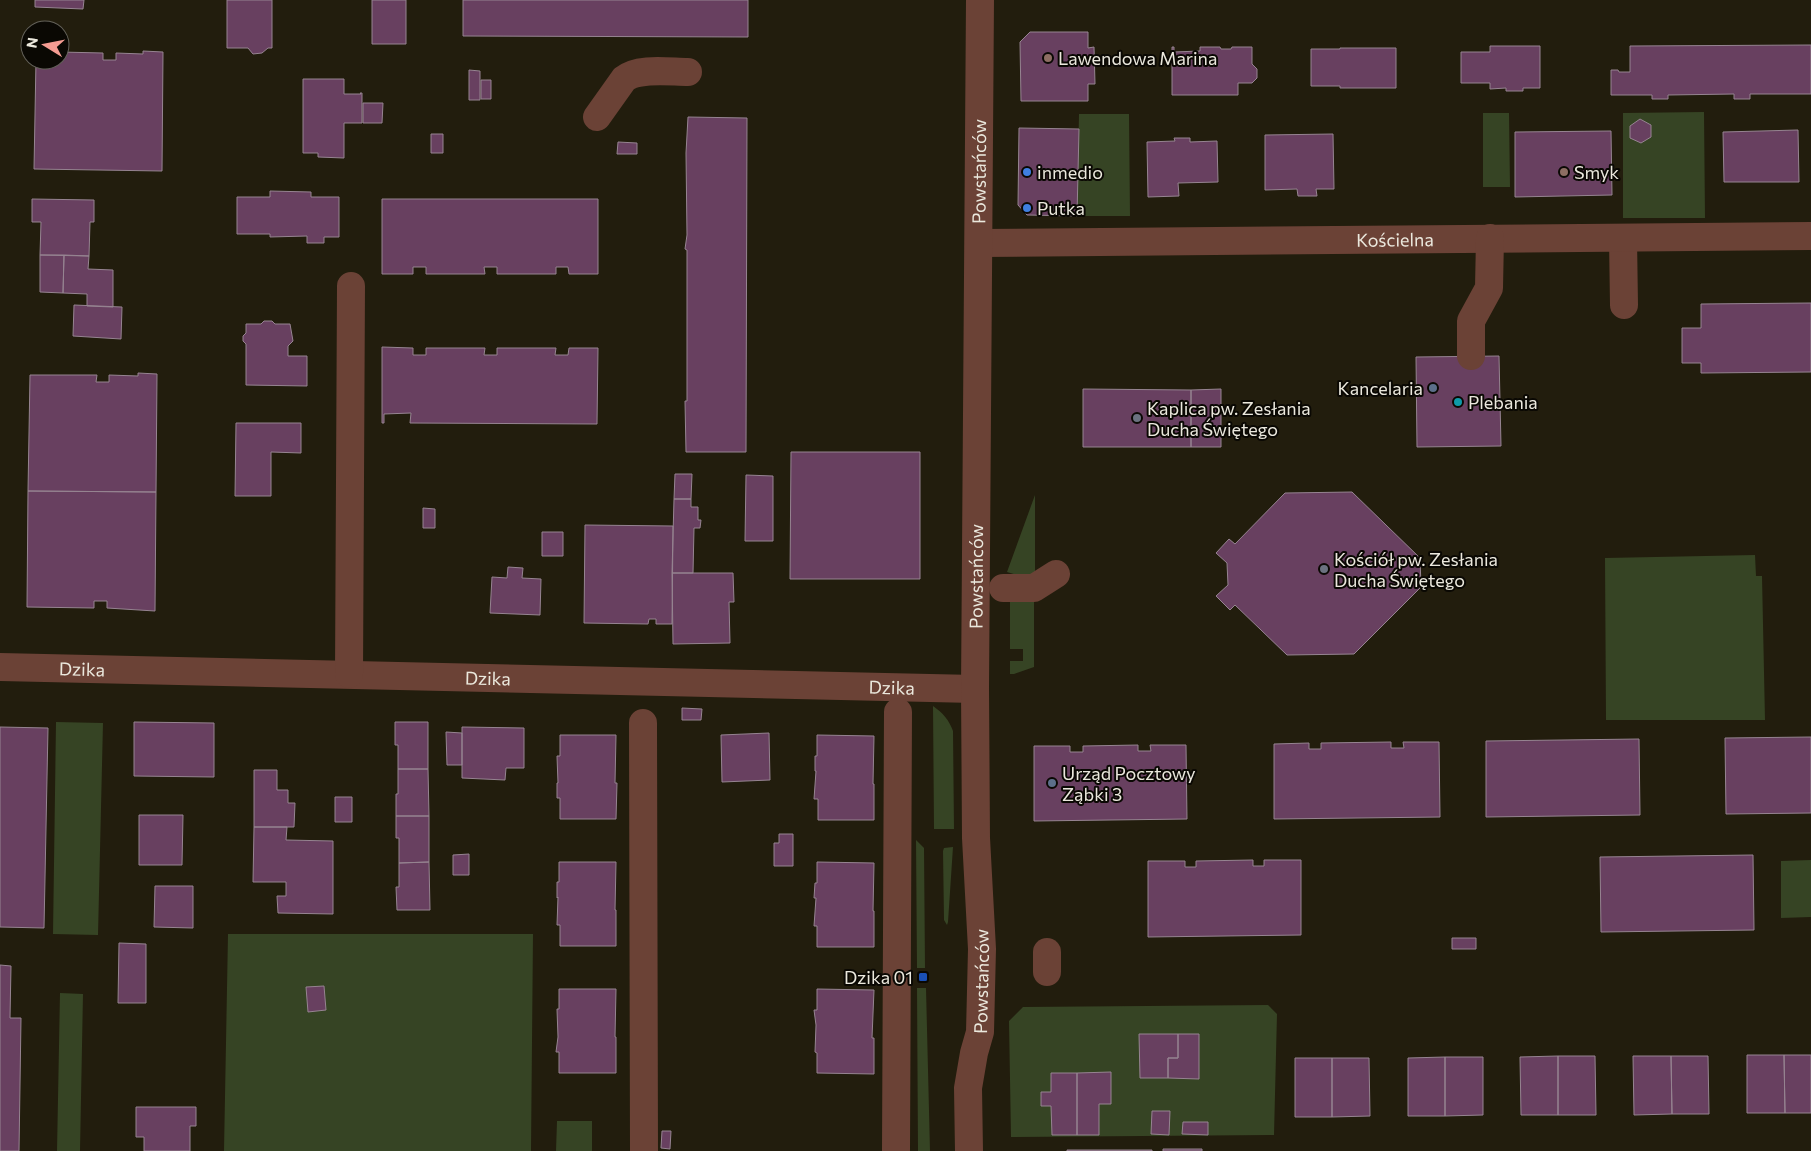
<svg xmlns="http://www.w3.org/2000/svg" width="1811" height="1151" viewBox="0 0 1811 1151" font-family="Commissioner,sans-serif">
  <rect width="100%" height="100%" fill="#221d0d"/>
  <path fill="#364424" d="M1704,112L1705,218H1623V113Z
    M1483,113H1509L1510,187H1483Z
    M1079,114H1129L1130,216H1077Z
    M1035,495V574L1017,575L1007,572Z
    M1755,555L1756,576H1762L1765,720H1606L1605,558Z
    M1034,599V667L1014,674H1010V661H1023V649H1010V600Z
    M933,706C943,713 949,720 953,731L954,829H934Z
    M56,722L103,723L98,935L53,934Z
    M916,840L924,848L925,968H917Z
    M953,847L948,922L947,925L944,920L943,851L944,848Z
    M1811,860V917L1781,918V861Z
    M228,934H533L531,1151H224Z
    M917,988H926L930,1151H918Z
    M60,993L83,994L80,1151H57Z
    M1268,1005L1277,1014L1274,1135L1011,1137L1009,1021L1023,1007Z
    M557,1121H592V1151H556Z"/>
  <path fill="#684060" stroke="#968491" d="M35,0H84L83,9L35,7Z
    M227,0H272V48H268L262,53L253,54L248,48H227Z
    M372,0H406V44H372Z
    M463,0H748V37L463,36Z
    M1030,32H1088V48L1094,47L1095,84H1088V101H1021L1020,42Z
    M1811,45V94H1750V99H1734V94L1668,95V99H1652V95H1611V70H1618L1619,72H1630V46Z
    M1490,46H1540V88H1523V91H1506V88L1490,89V83H1461V52H1490Z
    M1172,47H1174V52L1200,51V47H1220L1221,49H1231L1232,47H1252V64L1257,69V78L1252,83H1238V95H1172Z
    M1340,48H1396V88H1340V86H1311V49H1340Z
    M143,51L163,52L162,171L34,169L36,60H60V52L103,53V60H116V53L143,54Z
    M469,70L480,71V100H469Z
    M303,79H344V94H361L360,93H362V123H344V158L318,157V153H303Z
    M481,80H491V99H481Z
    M363,103H383L382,123H363Z
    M688,117L747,118L746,452H686L685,401H687V250L685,249L687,235L686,153Z
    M1640,119L1651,125V137L1641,143L1630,138V126Z
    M1019,128L1079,129L1077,216L1027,215L1018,205Z
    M1798,130L1799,182H1724L1723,132Z
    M1611,131L1612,195L1515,197V132Z
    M431,134H443V153H431Z
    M1333,134L1334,189H1316L1317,196H1298L1297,189L1265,190V135Z
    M1174,138H1190V142L1217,141L1218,182L1178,183L1179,196L1148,197L1147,142L1175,141Z
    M618,142L637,143V154H617Z
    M270,191L311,192V197H339V237H324V243H307V236L270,237V234H237V197H270Z
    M32,199L94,200V222H90L89,256L40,255L41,222H32Z
    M382,199H598V274H569L568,267H556V274H497V267H484L485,274H426V267H413V274H382Z
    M40,255H64L63,293L40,292Z
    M64,255L89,256L88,269L113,270V307L87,306V294L63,293Z
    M1811,303V372L1701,373V363H1682V328H1701V304Z
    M74,305L122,307L121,339L73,336Z
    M264,321H272L275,324H290L293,341L288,346V356H307V386L246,385V344L243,341V336L246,333V324H261Z
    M382,347L413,348V355H426V348H485L484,355H497V348H556L555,355H568L569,348H598L597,424L410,423L411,413L384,414V423H382Z
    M1499,356L1501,446L1417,447L1416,357Z
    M138,373L157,374L156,492L28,491L30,375H97L96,382H109V375L138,376Z
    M1083,389L1191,390V447H1083Z
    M1221,389V447H1191V390Z
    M236,423H301V453L271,452V496H235Z
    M791,452H920V579H790Z
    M675,474H692L691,499H674Z
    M746,475L773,476V541H745Z
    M28,491L156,492L155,611L107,608V601H94V608L27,607Z
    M1352,492L1420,558L1421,587L1354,654L1287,655L1235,605L1230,610L1216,596L1228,585L1227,563L1216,553L1229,539L1235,544L1285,493Z
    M674,499H691V507H698V520H701L700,528H694L693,573H672Z
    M423,508L435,509V528H423Z
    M585,525L673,526L672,624H656V619H649L648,624L584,623Z
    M542,532H563V556H542Z
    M508,567L523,568L522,578L541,579L540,615L490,613L492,577L507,578Z
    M672,573H733L734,602H729L730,643L673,644Z
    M682,708L702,709L701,720H682Z
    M134,722L214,723V777L134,776Z
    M395,722H428V769H398V745H395Z
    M0,727L48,728L44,928L0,927Z
    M462,727L524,728V768H506L505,780L462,778Z
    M446,732L462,733V765H447Z
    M769,733L770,780L722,782L721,735Z
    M560,735H616L615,783H617L616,819H560V798H557V783H558L557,756H560Z
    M817,735L874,736L873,784H874V820H818V799H814L816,771H815V756H817Z
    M1811,737V813L1726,814L1725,738Z
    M1639,739L1640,815L1486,817V741Z
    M1391,742V748H1404L1403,742H1439L1440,817L1274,819V744L1309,743V749H1321V743Z
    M1138,745V751H1151L1150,745H1186L1187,819L1034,821V746H1070V752H1083V746Z
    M398,769H428L429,816H396V794H398Z
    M254,770H277V790H288V803H295L294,827H254Z
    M335,797H352V822H335Z
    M139,815H183L182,865H139Z
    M396,816H429V862L399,863V838H396Z
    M254,827H287L286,840L333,841V914L278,913L277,896H286V882H253Z
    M779,834H793V866H774V843H779Z
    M469,854V875H453V855Z
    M1753,855L1754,930L1601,932L1600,857Z
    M1253,860V866H1264V860H1301V935L1148,937V861H1185V867H1196V861Z
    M429,862L430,910H397L396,887H399V863Z
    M559,862H616L615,910H616V946H560V925H557L558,897L557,898V882H559Z
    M817,862L874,863L873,911H874V947H817V926H814L816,898H814L815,883H817Z
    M155,886H193V928L154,927Z
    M1452,938H1476V949H1452Z
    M119,943L146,944V1003H118Z
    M0,965L11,966L10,1018H21L19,1151H0Z
    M324,986L326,1010L308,1012L306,987Z
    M559,989H616L615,1037H616V1073H559V1052H556L558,1037L557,1009H559Z
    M817,989L874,990L872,1038H874V1074L817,1073V1053L815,1052L816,1025L814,1010H817Z
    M1139,1034H1178V1058H1168V1078H1140Z
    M1178,1034H1199V1079L1168,1078V1058H1178Z
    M1747,1055H1784L1785,1113H1747Z
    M1784,1055H1811V1113H1785Z
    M1558,1056V1115H1521L1520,1057Z
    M1558,1056H1595L1596,1115H1558Z
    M1633,1056H1671L1672,1114L1634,1115Z
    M1671,1056H1708L1709,1114H1672Z
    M1445,1057V1116H1408V1058Z
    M1445,1057H1483V1115L1445,1116Z
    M1295,1058H1332V1117H1295Z
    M1332,1058H1369L1370,1116L1332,1117Z
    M1111,1072V1104H1099V1135H1077V1073Z
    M1051,1073H1077V1135H1052L1051,1106H1041V1092H1051Z
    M136,1107H196V1126H190V1151H144V1137H136Z
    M1152,1111H1170L1169,1135L1151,1134Z
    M1183,1122H1208V1135L1182,1134Z
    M662,1131H671L670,1149L661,1148Z
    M1163,1149H1202V1151H1163Z
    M1067,1150H1152V1151H1067Z"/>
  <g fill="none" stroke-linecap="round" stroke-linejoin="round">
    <g stroke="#6b4236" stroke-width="28">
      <path d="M597,117L624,79C638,67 670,72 688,72"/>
      <path d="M1623,238L1624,305"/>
      <path id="s1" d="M979,243L1811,236"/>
      <path d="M1471,356V321L1489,288L1490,238"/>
      <path d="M1003,588H1034L1056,574"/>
      <path id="s2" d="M0,667L975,689"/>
      <path d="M349,674L351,286"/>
      <path d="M643,723L644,1151"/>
      <path d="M1047,972V952"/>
      <path d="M896,1151L898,712"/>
      <path id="s3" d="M969,1151L968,1088L974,1053L980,1032L982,949L976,838L975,689L980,0"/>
    </g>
  </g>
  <g fill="#8d6e63" stroke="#0a0803" stroke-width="2">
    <circle cx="1048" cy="58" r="5"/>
    <circle cx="1564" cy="172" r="5"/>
  </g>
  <g fill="#3f7fe0" stroke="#0a0803" stroke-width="2">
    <circle cx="1027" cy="172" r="5"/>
    <circle cx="1027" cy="208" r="5"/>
  </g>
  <g fill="#5c6f8a" stroke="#0a0803" stroke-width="2">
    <circle cx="1433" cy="388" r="5"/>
    <circle cx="1052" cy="783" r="5"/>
  </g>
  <circle fill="#0f9aa8" stroke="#0a0803" stroke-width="2" cx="1458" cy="402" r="5"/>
  <g fill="#6b7280" stroke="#0a0803" stroke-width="2">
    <circle cx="1137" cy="418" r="5"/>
    <circle cx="1324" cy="569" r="5"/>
  </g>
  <rect fill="#1a4fb4" stroke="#0a0803" stroke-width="2" x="918" y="972" width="10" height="10" rx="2.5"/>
  <g text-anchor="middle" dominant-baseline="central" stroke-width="4" stroke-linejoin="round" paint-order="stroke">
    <g font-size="18" fill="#ebe8dd" stroke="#0a0803" text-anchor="start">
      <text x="1058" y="58">Lawendowa Marina</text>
      <text x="1037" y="172">inmedio</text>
      <text x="1574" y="172">Smyk</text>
      <text x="1037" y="208">Putka</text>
      <text x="1423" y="388" text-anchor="end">Kancelaria</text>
      <text x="1468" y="402">Plebania</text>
      <text x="1147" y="408">Kaplica pw. Zesłania<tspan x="1147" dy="21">Ducha Świętego</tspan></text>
      <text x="1334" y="559">Kościół pw. Zesłania<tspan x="1334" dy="21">Ducha Świętego</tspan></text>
      <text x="1062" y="773">Urząd Pocztowy<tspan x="1062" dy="21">Ząbki 3</tspan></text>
      <text x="913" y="977" text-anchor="end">Dzika 01</text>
    </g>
    <g font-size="18" fill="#ebe8dd" stroke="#0a0803">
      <text stroke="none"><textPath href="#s3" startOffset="981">Powstańców</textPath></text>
      <text stroke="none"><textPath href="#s1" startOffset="416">Kościelna</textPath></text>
      <text stroke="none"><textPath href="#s3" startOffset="576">Powstańców</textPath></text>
      <text stroke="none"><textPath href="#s2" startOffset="82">Dzika</textPath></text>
      <text stroke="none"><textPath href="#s2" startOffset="488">Dzika</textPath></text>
      <text stroke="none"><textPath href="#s2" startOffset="892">Dzika</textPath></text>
      <text stroke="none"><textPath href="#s3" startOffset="171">Powstańców</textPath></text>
    </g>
  </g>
  <g transform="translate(45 45) rotate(280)"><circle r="24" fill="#0a0803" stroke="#64625a"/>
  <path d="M0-4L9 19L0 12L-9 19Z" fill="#f59c92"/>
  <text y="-8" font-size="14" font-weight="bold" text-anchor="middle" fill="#ebe8dd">N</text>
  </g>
</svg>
